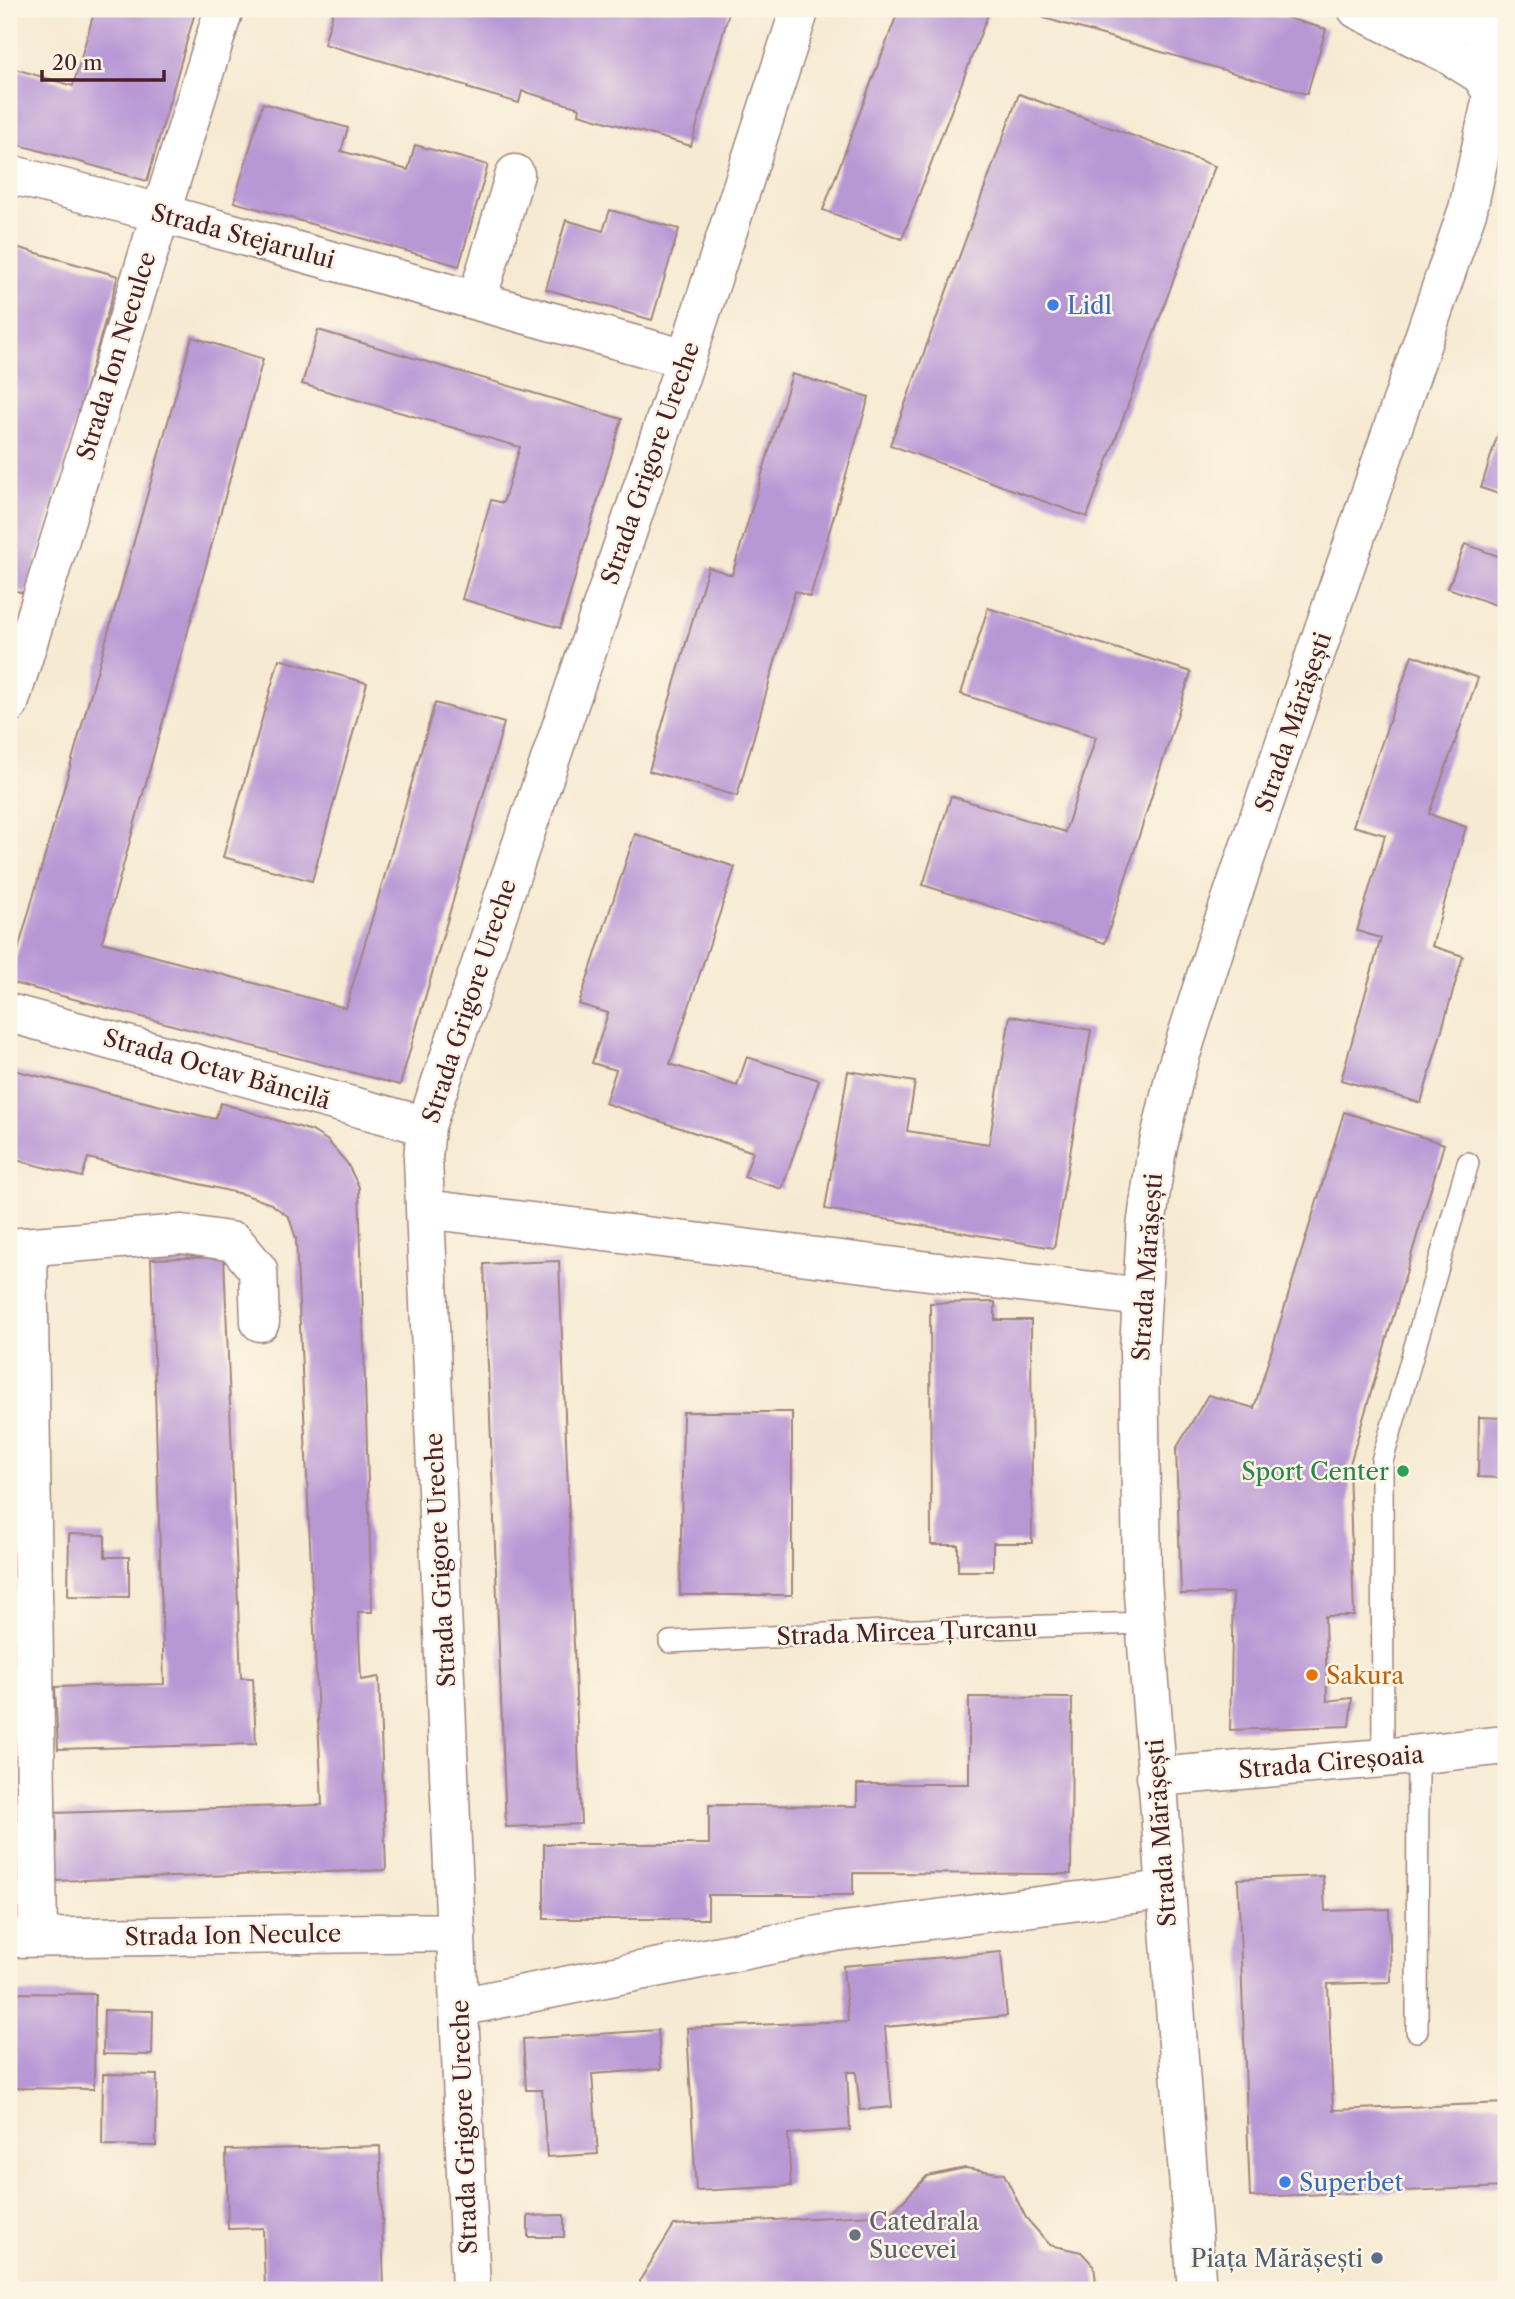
<svg xmlns="http://www.w3.org/2000/svg" width="1515" height="2299" viewBox="0 0 1515 2299" font-family="'Libre Caslon Text',serif">
  <rect width="100%" height="100%" fill="#fcf5e5"/>
  <filter id="ink" filterUnits="userSpaceOnUse"><feTurbulence type="fractalNoise" baseFrequency=".0143" numOctaves="2"/><feDisplacementMap in="SourceGraphic" scale="14" xChannelSelector="R" yChannelSelector="G"/><feConvolveMatrix kernelMatrix="1 2 1 2 8 2 1 2 1" color-interpolation-filters="sRGB"/></filter>
  <filter id="wash" filterUnits="userSpaceOnUse"><feTurbulence type="fractalNoise" baseFrequency=".00686" numOctaves="4" result="noise"/><feDisplacementMap in="SourceGraphic" scale="28" xChannelSelector="R" yChannelSelector="G"/><feGaussianBlur stdDeviation="1.57" result="paint"/><feColorMatrix in="noise" values="0 0 0 0 0 0 0 0 0 0 0 0 0 0 0 0 0 1.4 0 .05"/><feComposite in="paint" operator="in"/></filter>
  <g filter="url(#wash)">
    <rect width="100%" height="100%" fill="#f6ead2"/>
    <g id="blocks">
      <path fill="#b897d5" d="M95,9H196L147,181L9,142V67L73,86Z
        M334,9H587L607,14L609,9H730L691,146L579,114L580,108L522,91L519,103L467,88L468,86L324,44Z
        M899,9H990L902,239L823,210Z
        M1047,9H1255L1326,29L1307,94L1044,18Z
        M1019,94L1215,166L1087,517L890,445Z
        M263,103L348,128L341,151L408,170L415,145L488,165L459,266L234,202Z
        M610,210L679,229L652,320L546,289L566,220L603,231Z
        M9,245L118,276L27,594L9,589Z
        M318,330L622,419L560,628L462,599L491,500L503,503L520,447L302,384Z
        M192,337L263,359L102,942L346,1008L435,703L504,723L400,1085L9,982Z
        M792,374L869,397L810,597L795,591L737,796L649,771L708,567L732,575Z
        M1506,407V493L1505,496L1481,488Z
        M1465,544L1506,559V601L1504,608L1448,588Z
        M988,608L1191,672L1105,943L923,885L951,796L1065,832L1096,737L961,694Z
        M1412,655L1478,678L1429,814L1466,827L1432,946L1463,956L1421,1103L1341,1080L1381,938L1357,931L1385,835L1353,826Z
        M279,659L367,683L312,881L223,857Z
        M635,834L735,867L670,1064L737,1086L747,1057L819,1080L782,1189L744,1177L753,1152L605,1103L616,1070L592,1063L608,1013L579,1004Z
        M1010,1016L1091,1030L1054,1248L825,1209L848,1071L915,1082L907,1131L989,1144Z
        M9,1069L215,1119L221,1103L312,1131L328,1141L347,1163L359,1187L372,1612H358L361,1680L379,1677L386,1870L54,1881L52,1813L322,1805L296,1239L289,1217L271,1204L246,1195L88,1158L82,1177L16,1160L9,1182Z
        M1344,1112L1444,1144L1349,1467L1354,1616H1325L1327,1701L1352,1698L1349,1726L1230,1730L1233,1593L1181,1594L1176,1449L1208,1395L1254,1408Z
        M224,1257L241,1678H253L256,1744L58,1749L55,1687L164,1684L151,1259Z
        M559,1261L581,1824L506,1827L484,1264Z
        M995,1302V1320H1031L1032,1543H993V1571H958V1545H931L930,1303Z
        M683,1412H792V1595H680Z
        M1479,1417L1504,1418L1503,1478L1478,1477Z
        M69,1534L105,1535V1557H129V1597L68,1596Z
        M969,1697L1072,1698L1071,1874L853,1873V1895H708V1919H544V1844H709V1805L857,1806V1784H969Z
        M1323,1876L1325,1911L1389,1909L1391,1982L1328,1984L1333,2110L1506,2103V2187L1250,2197L1238,1879Z
        M1001,1952L1007,2016L885,2027L892,2107L860,2110L856,2072H847L850,2130L788,2134L791,2186L696,2191L687,2028L848,2021L843,1966Z
        M9,1993L95,1994L94,2089L9,2088Z
        M104,2010L153,2011L152,2055L103,2054Z
        M658,2030L661,2069L592,2074L598,2154L547,2157L542,2090H526L523,2039Z
        M103,2074L157,2075L156,2146L102,2145Z
        M380,2146L384,2290H265L263,2228L228,2229L226,2150Z
        M965,2168L1004,2174L1026,2218L1050,2245L1081,2252L1094,2266L1097,2290H641L640,2280L674,2225L891,2214L927,2176Z
        M564,2215V2237H528V2216Z"/>
    </g>
  </g>
  <g filter="url(#ink)">
    <use href="#blocks" fill-opacity="0" stroke="#a0847e" stroke-width="2"/>
    <g fill="none" stroke-linecap="round" stroke-linejoin="round">
      <defs>
        <path id="lane" d="M670,1642L885,1631L1145,1623
          M1383,1758L1382,1461L1468,1163
          M1417,2031L1418,1755"/>
        <path id="street" d="M1357,9L1446,53L1481,75
          M1391,12L1503,29
          M9,174L160,213L686,359
          M477,300L515,174
          M9,704L224,9
          M9,1013L426,1126
          M425,1209L1141,1297
          M28,1247L38,1938
          M9,1248L182,1234L235,1242L258,1270L260,1322
          M1156,1777L1383,1758L1506,1745
          M9,1938L457,1932
          M459,2007L835,1932L1165,1890
          M471,2290L425,1209L423,1158L426,1126L686,359L800,9"/>
        <path id="secondary" d="M1506,28C1472,40 1472,87 1506,99
          M1197,2290L1142,1580L1139,1349L1146,1227L1156,1155L1176,1070L1221,929L1468,209L1493,92"/>
      </defs>
      <use href="#lane" stroke="#a0847e" stroke-width="24"/>
      <use href="#street" stroke="#a0847e" stroke-width="41"/>
      <use href="#secondary" stroke="#a0847e" stroke-width="41"/>
      <use href="#lane" stroke="#fff" stroke-width="21"/>
      <use href="#street" stroke="#fff" stroke-width="38"/>
      <use href="#secondary" stroke="#fff" stroke-width="38"/>
    </g>
  </g>
  <g fill="#3f7fe0" stroke="#fcf5e5" stroke-width="2.5">
    <circle cx="1053" cy="305" r="7"/>
    <circle cx="1285" cy="2182" r="7"/>
  </g>
  <circle fill="#2e9e5b" stroke="#fcf5e5" stroke-width="2.5" cx="1403" cy="1471" r="7"/>
  <circle fill="#e8710a" stroke="#fcf5e5" stroke-width="2.5" cx="1312" cy="1675" r="7"/>
  <circle fill="#6b7280" stroke="#fcf5e5" stroke-width="2.5" cx="855" cy="2235" r="7"/>
  <circle fill="#5c6f8a" stroke="#fcf5e5" stroke-width="2.5" cx="1377" cy="2258" r="7"/>
  <g text-anchor="middle" dominant-baseline="central" stroke-width="5" stroke-linejoin="round" paint-order="stroke">
    <g font-size="24" fill="#4a1f2b" stroke="#fcf5e5">
      <text transform="translate(243 236) rotate(15)">Strada Stejarului</text>
      <text transform="translate(116 356) rotate(-73)">Strada Ion Neculce</text>
      <text transform="translate(650 463) rotate(-71)">Strada Grigore Ureche</text>
      <text transform="translate(1293 722) rotate(-71)">Strada Mărășești</text>
      <text transform="translate(469 1001) rotate(-72)">Strada Grigore Ureche</text>
      <text transform="translate(217 1069) rotate(16)">Strada Octav Băncilă</text>
      <text transform="translate(1147 1267) rotate(-86)">Strada Mărășești</text>
      <text transform="translate(440 1560) rotate(-93)">Strada Grigore Ureche</text>
      <text transform="translate(907 1632) rotate(-2)">Strada Mircea Țurcanu</text>
      <text transform="translate(1331 1762) rotate(-5)">Strada Cireșoaia</text>
      <text transform="translate(1161 1833) rotate(-94)">Strada Mărășești</text>
      <text transform="translate(233 1935) rotate(-1)">Strada Ion Neculce</text>
      <text transform="translate(464 2127) rotate(-92)">Strada Grigore Ureche</text>
    </g>
    <g font-size="24" fill="#366cbe" stroke="#fcf5e5" text-anchor="start">
      <text x="1067" y="305">Lidl</text>
      <text x="1299" y="2182">Superbet</text>
    </g>
    <g font-size="24" fill="#27864d" stroke="#fcf5e5" text-anchor="end">
      <text x="1389" y="1471">Sport Center</text>
    </g>
    <g font-size="24" fill="#c56008" stroke="#fcf5e5" text-anchor="start">
      <text x="1326" y="1675">Sakura</text>
    </g>
    <g font-size="24" fill="#5b616d" stroke="#fcf5e5" text-anchor="start">
      <text x="869" y="2221">Catedrala<tspan x="869" dy="28">Sucevei</tspan></text>
    </g>
    <g font-size="24" fill="#4e5e75" stroke="#fcf5e5" text-anchor="end">
      <text x="1363" y="2258">Piața Mărășești</text>
    </g>
  </g>
  <rect width="1515" height="2299" fill="none" stroke="#fcf5e5" stroke-width="35"/>
  <path d="M42 70v10h122v-10" fill="none" stroke="#4a1f2b" stroke-width="3.5"/>
  <text x="52" y="70" font-size="21" fill="#4a1f2b" stroke="#fcf5e5" stroke-width="5" paint-order="stroke">20 m</text>
</svg>
